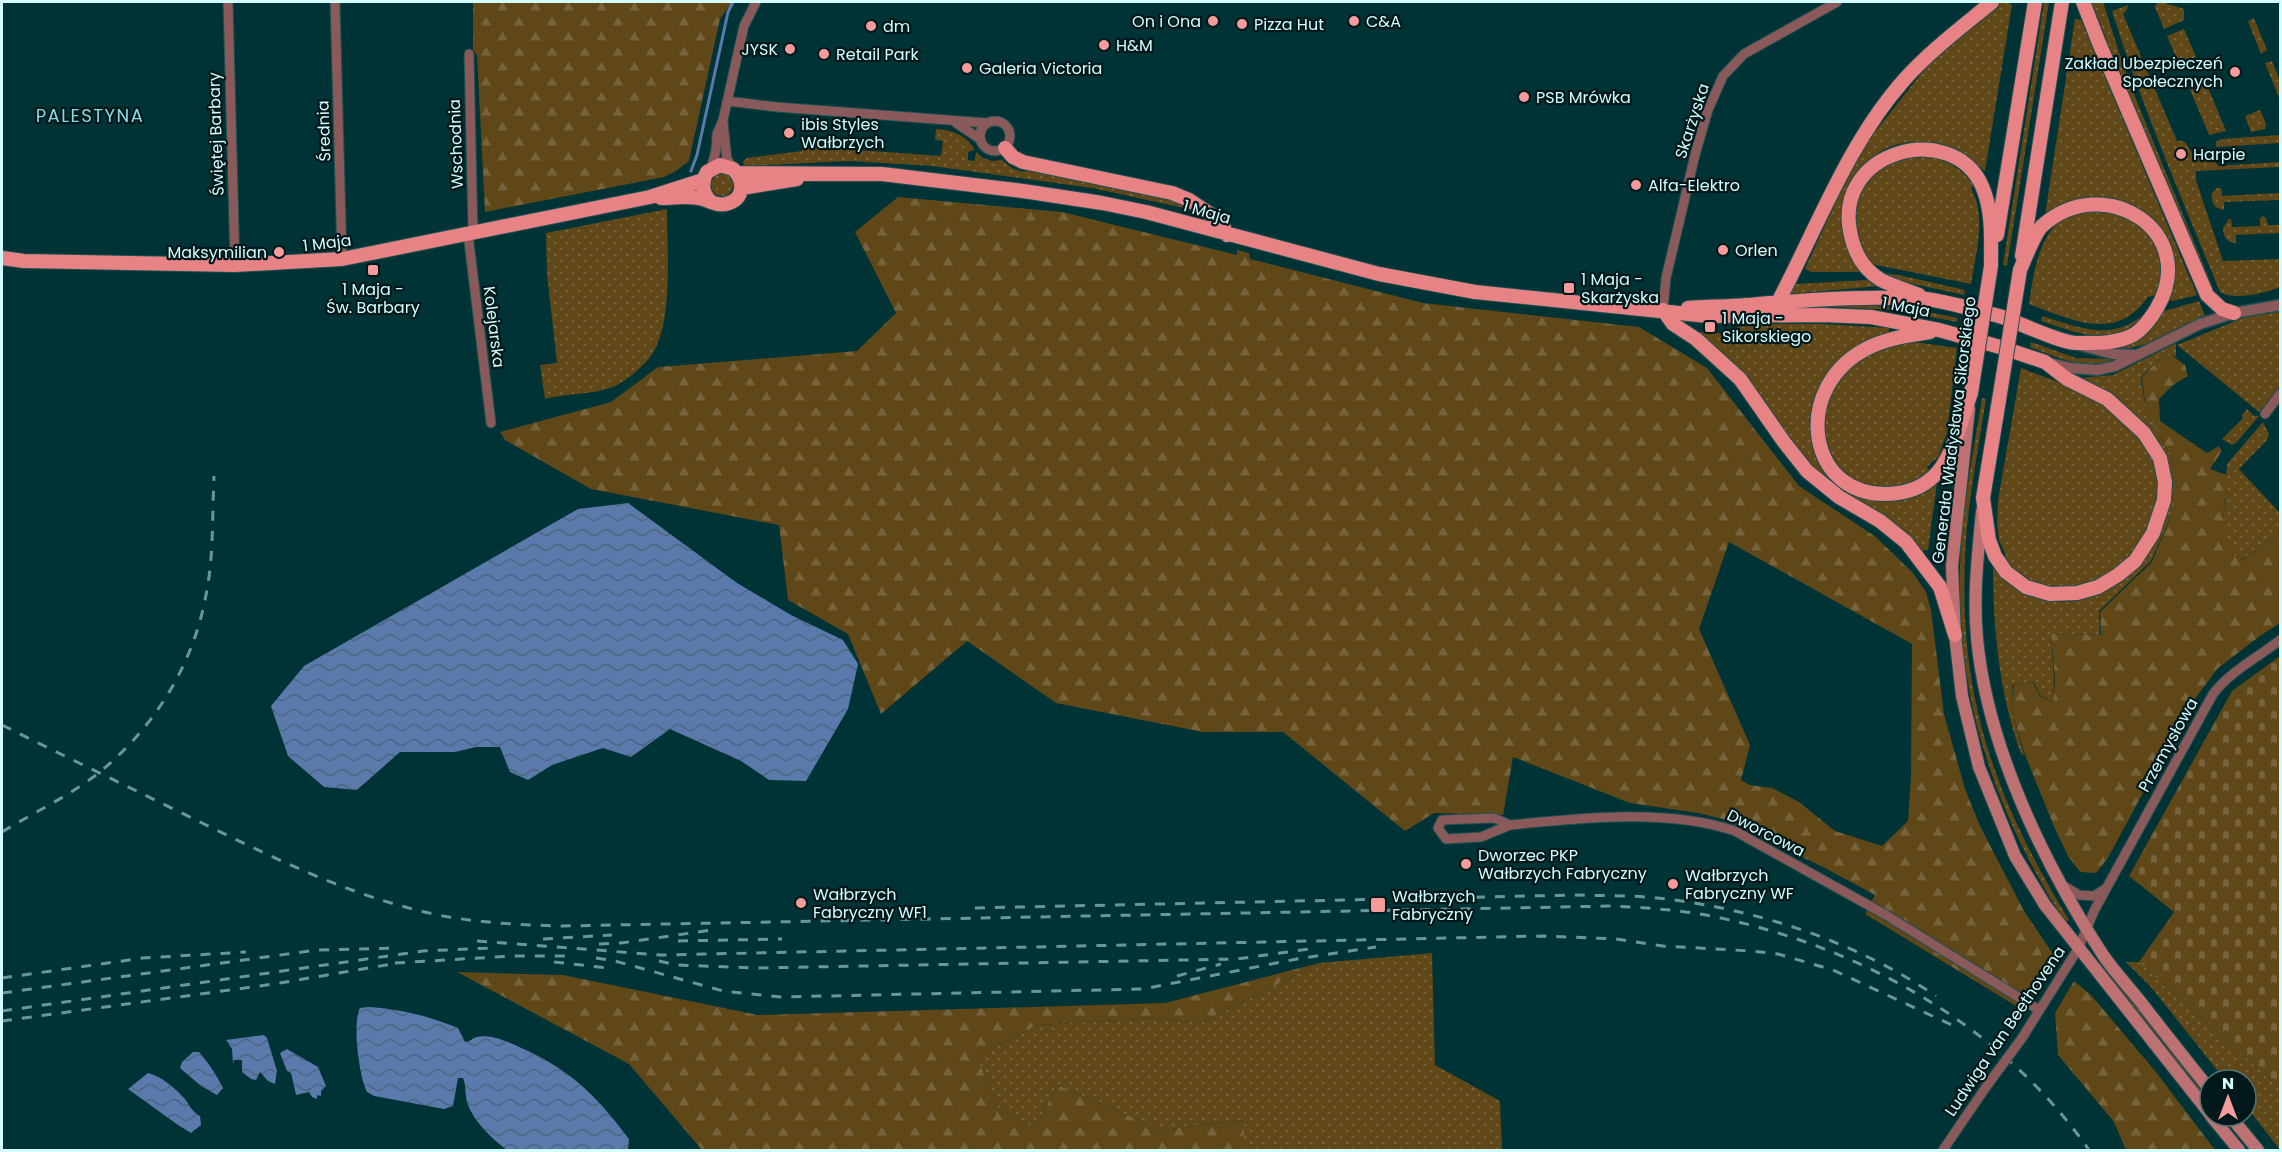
<svg xmlns="http://www.w3.org/2000/svg" width="2282" height="1152" viewBox="0 0 2282 1152" font-family="Poppins,sans-serif">
  <defs>
    <pattern id="grass-dots" width="8" height="8" patternUnits="userSpaceOnUse" patternTransform="scale(1.5)"><rect width="8" height="8" fill="#604718"/><path d="M2 2h.1M6 6h.1" fill="none" stroke="#76623b" stroke-width="1.8" stroke-linecap="round"/></pattern>
    <pattern id="forest-firs" width="22" height="20" patternUnits="userSpaceOnUse" patternTransform="scale(1.5)"><rect width="22" height="20" fill="#604718"/><path d="M5 1l3.5 6h-7zM16 11l3.5 6h-7z" fill="#76623b"/></pattern>
    <pattern id="cemetery-stones" width="16" height="16" patternUnits="userSpaceOnUse" patternTransform="scale(1.5)"><rect width="16" height="16" fill="#604718"/><path d="M2 7V4a2 2 0 0 1 4 0v3zM10 15v-3a2 2 0 0 1 4 0v3z" fill="#76623b"/></pattern>
    <pattern id="water-waves" width="16" height="10" patternUnits="userSpaceOnUse" patternTransform="scale(1.5)"><rect width="16" height="10" fill="#5a7aab"/><path d="M0 5q4-4 8 0t8 0" fill="none" stroke="#4e6580"/></pattern>
  </defs>
  <rect width="100%" height="100%" fill="#003335"/>
  <path fill="url(#grass-dots)" d="M1999,2H2009L2012,5L1985,171C1969,158 1949,147 1928,143C1856,132 1818,220 1863,272H1811L1805,269L1858,153L1933,59Z
    M2044,2H2049L2007,266L2003,265Z
    M2091,2H2103L2127,77L2213,288L2209,289Z
    M2157,2H2161L2184,9V20L2164,29L2155,7Z
    M2128,5L2127,10L2123,14L2177,141C2187,139 2186,146 2192,152C2198,157 2205,155 2212,158C2217,159 2216,162 2217,166L2280,162V167L2196,171V180L2223,261L2280,259V287C2267,293 2233,301 2220,292C2182,199 2142,107 2112,11Z
    M2254,18L2267,50L2261,54L2248,21Z
    M2075,19L2081,20L2197,295L2173,301L2167,300C2177,274 2171,271 2161,247C2157,239 2154,225 2148,218C2143,212 2134,208 2128,205C2099,191 2071,199 2045,215Z
    M2184,29L2196,57L2179,64L2167,36Z
    M2272,61L2280,81V100L2265,63Z
    M2205,80L2226,131L2209,135L2189,87Z
    M2260,110L2266,124L2265,129L2251,132L2245,116Z
    M936,129C953,130 966,135 975,150L968,152V160L975,161L976,152L983,158L992,161L1002,160L1013,169L1024,172L1027,170L1170,197L1198,211L1092,188L932,166L850,161L744,166L743,161L747,158L802,151V146L941,156L943,141L935,140Z
    M2280,135V143L2216,147V142L2221,139Z
    M1911,154C1940,158 1955,161 1974,185L1971,188C1987,218 1976,251 1971,284L1871,264C1847,235 1850,191 1880,167C1888,161 1901,158 1911,154Z
    M711 185a11 11 0 1 1 22 0a11 11 0 1 1-22 0Z
    M2217,188H2221L2222,196L2280,193V200L2224,202V210C2214,208 2211,203 2212,193Z
    M667,209C667,247 673,319 654,351C647,364 627,381 613,387C592,395 567,393 545,399L540,365L557,363L547,274L546,233Z
    M2109,209C2117,213 2127,216 2135,221C2151,231 2164,258 2162,276C2161,282 2159,289 2157,295L2148,297C2116,343 2072,320 2029,304C2034,269 2040,222 2080,210C2089,208 2100,209 2109,209Z
    M2263,216L2266,218L2268,225H2280V233L2236,235V243C2227,243 2223,236 2223,228L2229,219H2231L2232,227L2260,226V218Z
    M1881,273L1899,275L1965,290L1964,295L1891,279Z
    M1866,280L1874,281L1879,286L1790,294L1796,284Z
    M2199,301L2205,316C2176,329 2145,351 2112,349L2161,312Z
    M1844,304L1909,308L1958,318L1957,322L1894,310L1834,307L1832,305Z
    M2151,307C2116,351 2086,336 2041,321L2042,316C2084,329 2117,344 2151,307Z
    M2280,312V386L2259,412L2177,345L2247,316Z
    M1772,324H1822L1889,328V332C1871,339 1860,352 1846,365C1833,377 1817,389 1812,406C1799,448 1840,498 1882,501C1903,502 1920,493 1937,483L1928,550L1921,551L1904,530L1885,516L1849,497L1802,459L1746,380L1719,350L1694,332L1736,334L1737,327Z
    M1900,342H1915L1957,348L1947,433L1938,457L1927,467L1930,472C1845,541 1757,387 1900,342Z
    M2031,342L2076,358L2113,359L2114,362C2084,371 2057,357 2030,347Z
    M2176,343V357L2170,354L2162,357L2141,377L2146,412L2173,459L2172,513L2151,561L2099,611L2100,635L2051,633L2054,680L2053,702L2040,695L2033,682L2013,684L2011,708L2024,755L2021,754C1999,692 1993,630 1993,564C2013,590 2046,609 2080,599C2087,597 2094,590 2100,586C2115,576 2131,565 2147,555L2166,460C2147,419 2119,398 2080,378L2113,375Z
    M2021,368C2052,380 2086,390 2113,409C2131,423 2150,445 2156,467C2160,481 2158,495 2155,508C2144,552 2111,583 2066,587C2048,589 2028,585 2014,572C2010,568 2007,562 2003,558L2006,556L1999,540L1997,524L1998,500Z
    M1982,398L1986,399C1978,452 1967,504 1965,558C1959,700 1996,800 2069,920L2065,922C1992,808 1951,684 1961,547C1964,497 1974,448 1982,398Z
    M2247,409L2254,416H2259L2236,443L2232,445L2222,439L2243,418L2242,415Z
    M2263,422L2269,434L2267,440L2239,469L2280,513V530L2263,546L2239,561L2228,548L2223,528L2227,464Z
    M1432,953L1435,1065L1500,1101L1502,1150H1244L1243,1120L1161,1130L1057,1085L1035,1129L997,1107L977,1057L1037,1025L1156,1018L1200,1023L1319,963Z
    M2101,962L2210,1099V1109L2096,965Z
    M2126,962H2139L2280,1088V1150L2246,1106V1080H2225L2151,987Z"/>
  <path fill="url(#forest-firs)" fill-rule="evenodd" d="M473,2H732L720,19L689,161L676,171L664,177L485,212L477,55L473,50Z
    M898,197L1062,212L1237,255V250L1249,253L1250,259L1423,303L1639,327L1707,368L1799,486L1876,537L1913,573L1926,592L1931,610L1944,714L1965,789L1980,826L2024,911L2055,957L2026,1012L1865,914L1875,895L1823,867L1723,819L1698,813L1630,803L1513,757L1503,815L1434,813L1405,831L1283,732H1203L1056,703L967,641L881,714L848,634L788,600L779,525L591,489L505,440L500,432L611,402L658,367L857,351L896,313L855,232ZM1729,542L1912,644L1911,777L1908,821L1882,846L1835,831L1799,802L1772,788L1750,785L1741,780L1750,745L1699,629Z
    M2170,354L2185,365L2188,376L2173,385L2159,399L2160,421L2207,453L2219,446L2222,451L2210,469L2227,475C2225,506 2216,537 2240,561L2263,546L2280,530V623L2260,636L2217,669L2189,707L2108,858L2096,873L2080,872L2068,856L2055,829L2025,755L2011,708L2014,684L2032,682L2040,696L2053,702L2055,680L2051,633L2101,635L2100,612L2152,562L2172,513L2173,459L2146,412L2142,377L2162,357Z
    M1319,963L1200,1023L1156,1018L1037,1025L977,1057L997,1107L1035,1129L1057,1085L1161,1130L1244,1120V1150H702L629,1064L457,972L563,975L758,1015L1165,1003Z
    M2074,981L2091,995L2156,1072L2215,1150H2126L2114,1122L2058,1055L2055,1013Z"/>
  <path fill="url(#cemetery-stones)" d="M2280,656V1088L2139,962L2174,912L2129,876L2232,691Z"/>
  <path fill="url(#water-waves)" d="M628,503L737,583L791,615L843,640L858,664L848,709L806,781L769,780L741,761L670,729L631,757L603,748L552,765L528,780L510,772L500,747H476L455,752H400L357,790L324,787L288,756L271,706L304,666L578,509Z
    M368,1007C401,1009 428,1016 458,1028L465,1042C470,1042 472,1038 477,1037C490,1034 506,1041 517,1046C569,1068 596,1095 629,1139L628,1150H507C492,1139 473,1121 467,1102C465,1094 466,1085 463,1078H458L453,1106L444,1109L374,1096L367,1092C359,1076 352,1023 360,1008Z
    M264,1035L267,1038L277,1071L275,1084L268,1081L260,1072L256,1080L251,1079L242,1072V1060H234L233,1064L232,1049L226,1040Z
    M287,1049L318,1067L326,1086L321,1091V1096L317,1095V1099L312,1097L309,1092L296,1095L291,1073L287,1071L280,1053Z
    M193,1052H199C208,1062 217,1076 223,1088L217,1095L201,1086L180,1068L182,1062Z
    M148,1073C161,1076 175,1088 184,1098C191,1106 189,1109 200,1116L201,1125L191,1133L178,1125L128,1089Z"/>
  <g fill="none" stroke-linecap="round" stroke-linejoin="round">
    <path stroke="#5a7aab" stroke-width="3" d="M691,171L697,155L728,12L733,2"/>
    <defs>
      <path id="minor" d="M228,2L235,265
        M335,2L342,259
        M469,54L473,233
        M727,101L777,107L987,123
        M980 136a15 15 0 1 1 30 0a15 15 0 1 1-30 0Z
        M723,122L727,159L733,169
        M956,123L980,139
        M711,169L716,150L717,134L723,120L744,26L756,2
        M468,234L491,423
        M1663,310L1666,278L1695,155L1708,110L1723,76L1744,54L1837,2
        M2265,414L2280,394
        M1510,825L1481,837L1446,839L1438,828L1442,820L1494,818L1510,825C1580,818 1668,808 1735,831L1886,915L2039,1010
        M2061,884L2079,895L2094,896L2105,889
        M2022,1038L2078,949L2095,909L2213,694C2232,670 2257,658 2280,640
        M1943,1150L1986,1087"/>
      <path id="tertiary" d="M2079,345L2113,354L2134,355
        M2048,363L2070,368L2098,370L2115,366L2200,324L2234,313L2280,305"/>
      <path id="secondary" d="M1969,409L1952,566L1955,635L1962,696L1979,767L2015,856L2045,905L2210,1114
        M1982,511C1978,553 1973,595 1977,638C1987,747 2044,864 2103,955C2114,971 2128,986 2140,1001C2163,1031 2187,1061 2210,1090
        M2211,1116L2239,1150
        M2230,1116L2258,1150"/>
      <path id="primary" d="M2083,2L2099,43L2207,295L2222,309L2234,313
        M1005,148L1013,157L1023,162L1172,193L1189,200L1221,221L1227,235
        M738,173L882,174L1023,191L1102,203L1146,212L1379,274L1475,292L1708,316L1822,315L1871,317L1939,330L2000,347L2045,362L2067,379L2107,399L2144,433L2160,458L2165,482L2164,500L2153,533L2135,561L2118,575L2098,587L2077,593L2050,594L2026,587L2006,572L1995,556L1989,540L1983,498L1999,400
        M742,188L797,179
        M661,198C675,198 689,195 703,199C710,201 717,206 725,204C745,201 745,180 733,169L720,165L707,172C701,183 702,192 710,201
        M1997,235L2035,2
        M2022,256L2062,2
        M2,258L24,261L235,265L342,259L650,197L703,180
        M1919,295C1907,290 1893,286 1881,280C1864,270 1855,254 1851,236C1830,150 1952,119 1982,186C1993,211 1991,239 1991,266
        M1778,302C1817,228 1848,143 1904,80C1930,51 1962,27 1992,2
        M1688,308C1708,306 1728,307 1747,305C1796,301 1843,297 1892,298C1905,298 1920,297 1933,300C1955,304 1977,310 1999,316C2018,322 2058,342 2076,343C2095,343 2116,344 2133,335C2142,330 2152,317 2157,308C2201,232 2104,170 2042,226C2034,234 2025,259 2020,270
        M1663,310L1673,324L1696,339L1740,379L1784,442L1807,471L1839,497L1880,521L1906,542L1940,587L1955,635
        M1930,332C1910,335 1890,338 1872,346C1787,384 1806,506 1898,493C1913,491 1927,484 1937,473C1953,455 1963,416 1971,393"/>
    </defs>
    <use href="#minor" stroke="#1e4f51" stroke-width="11"/>
    <use href="#tertiary" stroke="#1e4f51" stroke-width="13"/>
    <use href="#secondary" stroke="#1e4f51" stroke-width="14"/>
    <use href="#primary" stroke="#1e4f51" stroke-width="16"/>
    <use href="#minor" stroke="#8a5959" stroke-width="9"/>
    <use href="#tertiary" stroke="#8a5959" stroke-width="10"/>
    <use href="#secondary" stroke="#be7172" stroke-width="12"/>
    <use href="#primary" stroke="#e78385" stroke-width="14"/>
    <path stroke="#699799" stroke-width="3" stroke-dasharray="10 10" stroke-linecap="butt" d="M2,725C68,758 135,790 202,823C280,861 357,899 443,916C482,923 522,925 561,926L1613,906C1649,908 1685,910 1721,918C1865,949 2004,1028 2089,1150
      M2,832C33,813 67,797 96,775C153,730 193,666 206,595C214,556 212,515 214,476
      M975,908L1575,895C1605,896 1636,895 1667,899C1762,911 1856,942 1936,996
      M543,939L612,935
      M477,941L661,955L1543,936L1616,939L1663,946L1751,951L1778,954L1833,970L1954,1026
      M678,941L782,939
      M599,944L621,943L712,930
      M596,958L615,961L723,991L781,997L1143,989L1297,959L1376,947
      M659,961L677,965L757,968L1237,959L1309,949
      M554,962L608,968
      M395,963L513,956H566
      M1177,976L1221,964
      M2,978L143,958L246,952
      M2,993L317,950L394,948
      M2,1011L423,951L491,948
      M2,1021L274,984L392,964"/>
    <defs>
      <path id="minor-bridge" d="M1986,1087L2022,1038"/>
      <path id="primary-bridge" d="M1971,393L1991,266
        M1999,400L2020,270"/>
    </defs>
    <use href="#minor-bridge" stroke="#1e4f51" stroke-width="11" stroke-linecap="butt"/>
    <use href="#primary-bridge" stroke="#1e4f51" stroke-width="16" stroke-linecap="butt"/>
    <use href="#minor-bridge" stroke="#8a5959" stroke-width="9"/>
    <use href="#primary-bridge" stroke="#e78385" stroke-width="14"/>
  </g>
  <g fill="#f59b9c" stroke="#001819" stroke-width="2">
    <circle cx="1213" cy="21" r="6"/>
    <circle cx="1354" cy="21" r="6"/>
    <circle cx="1242" cy="24" r="6"/>
    <circle cx="871" cy="26" r="6"/>
    <circle cx="1104" cy="45" r="6"/>
    <circle cx="790" cy="49" r="6"/>
    <circle cx="824" cy="54" r="6"/>
    <circle cx="967" cy="68" r="6"/>
    <circle cx="2235" cy="72" r="6"/>
    <circle cx="1524" cy="97" r="6"/>
    <circle cx="789" cy="133" r="6"/>
    <circle cx="2181" cy="154" r="6"/>
    <circle cx="1636" cy="185" r="6"/>
    <circle cx="1723" cy="250" r="6"/>
    <circle cx="279" cy="252" r="6"/>
    <rect x="367" y="264" width="12" height="12" rx="3"/>
    <rect x="1563" y="282" width="12" height="12" rx="3"/>
    <rect x="1704" y="321" width="12" height="12" rx="3"/>
    <circle cx="1466" cy="864" r="6"/>
    <circle cx="1673" cy="884" r="6"/>
    <circle cx="801" cy="903" r="6"/>
    <rect x="1370" y="897" width="16" height="16" rx="3"/>
  </g>
  <g text-anchor="middle" dominant-baseline="central" stroke-width="4.5" stroke-linejoin="round" paint-order="stroke">
    <g font-size="16" fill="#d3fcfe" stroke="#001819" text-anchor="start">
      <text x="1201" y="21" text-anchor="end">On i Ona</text>
      <text x="1366" y="21">C&amp;A</text>
      <text x="1254" y="24">Pizza Hut</text>
      <text x="883" y="26">dm</text>
      <text x="1116" y="45">H&amp;M</text>
      <text x="778" y="49" text-anchor="end">JYSK</text>
      <text x="836" y="54">Retail Park</text>
      <text x="2223" y="63" text-anchor="end">Zakład Ubezpieczeń<tspan x="2223" dy="18">Społecznych</tspan></text>
      <text x="979" y="68">Galeria Victoria</text>
      <text x="1536" y="97">PSB Mrówka</text>
      <text x="801" y="124">ibis Styles<tspan x="801" dy="18">Wałbrzych</tspan></text>
      <text x="2193" y="154">Harpie</text>
      <text x="1648" y="185">Alfa-Elektro</text>
      <text x="1735" y="250">Orlen</text>
      <text x="267" y="252" text-anchor="end">Maksymilian</text>
      <text x="1581" y="279">1 Maja -<tspan x="1581" dy="18">Skarżyska</tspan></text>
      <text x="373" y="289" text-anchor="middle">1 Maja -<tspan x="373" dy="18">Św. Barbary</tspan></text>
      <text x="1722" y="318">1 Maja -<tspan x="1722" dy="18">Sikorskiego</tspan></text>
      <text x="1478" y="855">Dworzec PKP<tspan x="1478" dy="18">Wałbrzych Fabryczny</tspan></text>
      <text x="1685" y="875">Wałbrzych<tspan x="1685" dy="18">Fabryczny WF</tspan></text>
      <text x="813" y="894">Wałbrzych<tspan x="813" dy="18">Fabryczny WF1</tspan></text>
      <text x="1392" y="896">Wałbrzych<tspan x="1392" dy="18">Fabryczny</tspan></text>
    </g>
    <g font-size="16" fill="#d3fcfe" stroke="#001819">
      <text transform="translate(1692 121) rotate(-72)">Skarżyska</text>
      <text transform="translate(324 131) rotate(-92)">Średnia</text>
      <text transform="translate(216 134) rotate(-92)">Świętej Barbary</text>
      <text transform="translate(456 144) rotate(-92)">Wschodnia</text>
      <text transform="translate(1207 212) rotate(16)">1 Maja</text>
      <text transform="translate(327 243) rotate(-7)">1 Maja</text>
      <text transform="translate(1906 307) rotate(11)">1 Maja</text>
      <text transform="translate(494 327) rotate(83)">Kolejarska</text>
      <text transform="translate(1954 430) rotate(-83)">Generała Władysława Sikorskiego</text>
      <text transform="translate(2168 745) rotate(-61)">Przemysłowa</text>
      <text transform="translate(1766 833) rotate(27)">Dworcowa</text>
      <text transform="translate(2005 1031) rotate(-56)">Ludwiga van Beethovena</text>
    </g>
    <g font-size="18" letter-spacing="1.5" fill="#86dee2" stroke="#001819">
      <text x="90" y="115">PALESTYNA</text>
    </g>
  </g>
  <rect width="2282" height="1152" fill="none" stroke="#d3fcfe" stroke-width="6"/>
  <g transform="translate(2228 1098)"><circle r="28" fill="#001819" stroke="#547375" stroke-width="1.5"/>
  <path d="M0-4.5L10 22L0 15L-10 22Z" fill="#f59b9c"/>
  <text y="-9" font-size="16" font-weight="bold" text-anchor="middle" fill="#d3fcfe">N</text>
  </g>
</svg>
